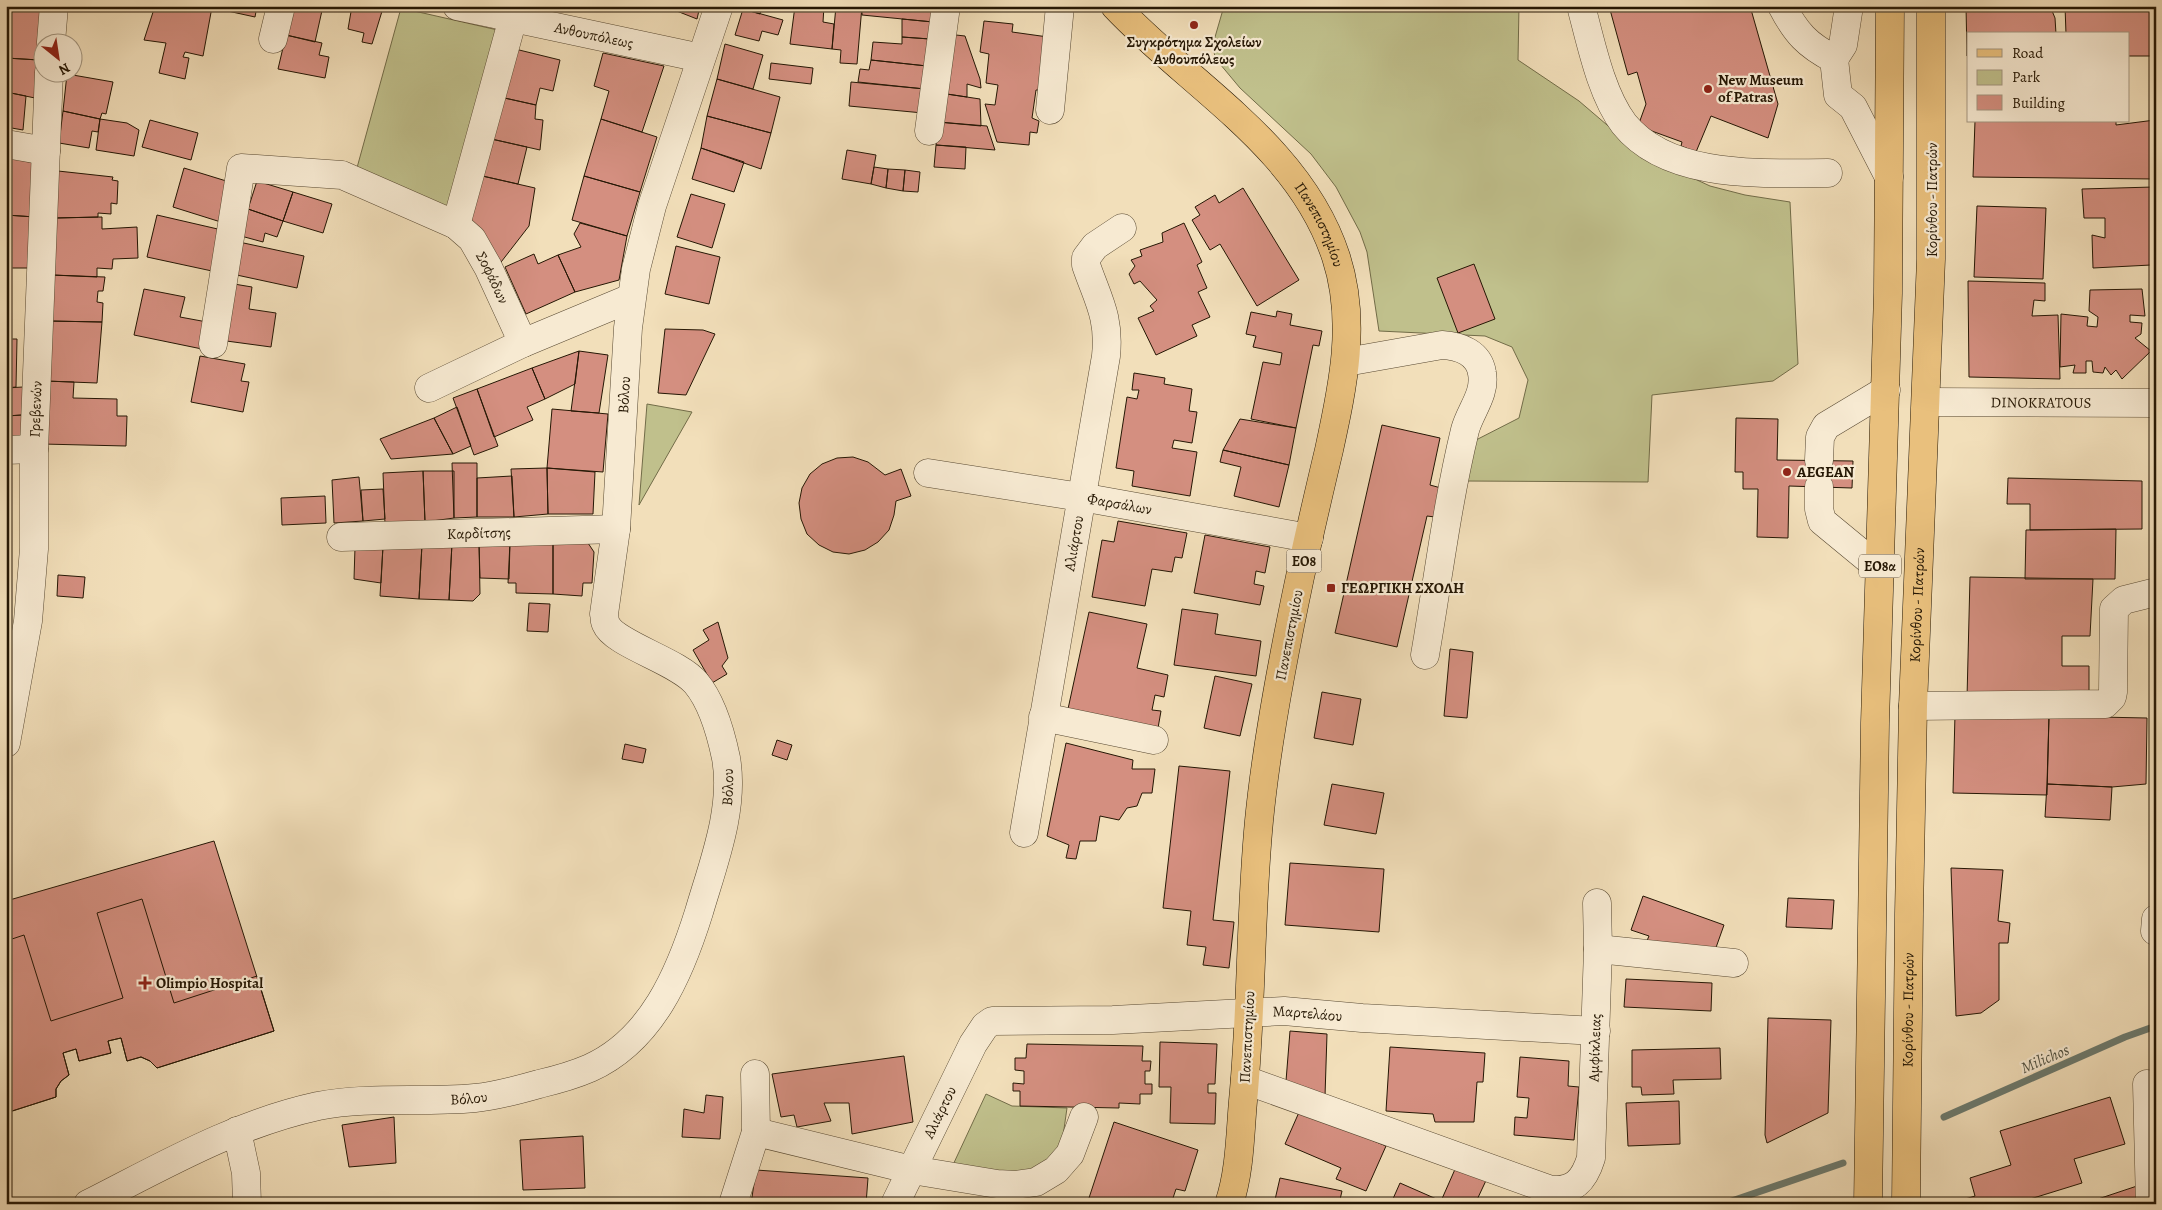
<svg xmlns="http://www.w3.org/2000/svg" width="2162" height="1210" viewBox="0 0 2162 1210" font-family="Alegreya,serif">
  <rect width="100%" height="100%" fill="#f2dfba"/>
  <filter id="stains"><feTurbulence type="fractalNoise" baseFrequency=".004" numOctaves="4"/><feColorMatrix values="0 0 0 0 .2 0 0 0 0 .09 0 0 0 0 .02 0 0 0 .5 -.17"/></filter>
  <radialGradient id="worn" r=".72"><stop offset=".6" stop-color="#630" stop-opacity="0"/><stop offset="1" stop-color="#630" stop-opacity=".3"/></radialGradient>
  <path fill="#c0c08c" stroke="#726c48" d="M1224,6H1519L1518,60L1579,101L1641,154L1710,186L1745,195L1790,202L1798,364L1773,381L1652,395L1648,482L1464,481L1474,441L1519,418L1528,380L1512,347L1485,336L1379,331L1367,252L1360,232L1336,187L1311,154L1240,88L1215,58L1213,44Z
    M401,8L502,31L451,213L355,175Z
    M647,404L692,412L639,505Z
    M986,1094L1012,1106L1067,1108L1063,1136L1055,1155L1029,1173L952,1167Z"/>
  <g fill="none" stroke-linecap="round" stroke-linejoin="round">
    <path stroke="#6c7a6e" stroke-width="7" d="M1944,1117L2125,1037L2156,1026
      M1723,1204L1843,1163"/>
  </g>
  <path fill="#d48f80" stroke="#251704" d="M6,6H44L39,60L6,58Z
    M155,6L212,7L203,56L185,52L183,57L189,58L185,79L159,73L166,43L144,40Z
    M224,6H257L255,17L223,10Z
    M292,6H323L315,42L286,35Z
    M352,6L383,8L372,44L362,42L364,33L348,29Z
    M664,6H700L697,19Z
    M743,6H762L760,14L743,9Z
    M795,6H824L823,22L834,24L832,49L790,44Z
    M836,6H862L857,64L840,63L841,50L832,49Z
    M862,6H887L935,9L933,22L862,15Z
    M1609,6H1750L1778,104L1768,138L1711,116L1696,152L1681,146L1682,142L1638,126L1646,104L1637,72L1628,75Z
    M1966,6H2050L2055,18L2056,34H1968L1967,56Z
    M2065,6H2152V56H2128V34H2066Z
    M743,9L783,20L778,35L762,31L759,41L735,35Z
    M902,19L933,22L930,39L902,37Z
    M984,21L1013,24L1012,32L1048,37L1041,90H1036L1032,118L1039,121L1037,133L1030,132L1029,145L997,142L985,104L995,105L998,85L986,83L989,54L980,52Z
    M947,34L965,36L980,79L981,88L967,84V97L940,93Z
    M286,35L322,43L319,55L329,57L325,78L278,69Z
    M902,37L930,39L927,66L871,60L873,42L902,44Z
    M725,44L763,55L753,89L717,79Z
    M511,48L560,60L553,91L540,88L536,105L500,97Z
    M603,53L664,66L642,132L601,119L609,91L594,86Z
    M6,58L39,60L35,98L6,92Z
    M871,60L927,66L925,89L858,82L860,69L869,70Z
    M771,63L813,68L811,84L769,79Z
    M67,74L113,82L106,114L102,113L100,119L63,111Z
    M717,79L780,97L771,133L707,116Z
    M851,82L925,89L923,113L849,106Z
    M6,92L26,96L23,130L6,127Z
    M940,93L980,99L981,126L938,122Z
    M500,97L536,105L535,119L543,120L540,150L487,138Z
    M63,111L100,119L98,132L92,131L89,148L59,143Z
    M707,116L771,133L761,169L701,148Z
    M100,119L127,123L139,130L134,156L96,150Z
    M601,119L657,137L640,192L584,176Z
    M150,120L198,133L191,160L142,147Z
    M2155,120V179L1973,177L1975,121H2116V125Z
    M938,122L987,126L995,150L936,145Z
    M487,138L527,147L518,184L478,175Z
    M936,145L966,147L965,169L934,167Z
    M701,148L744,162L734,192L692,179Z
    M847,150L876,155L871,184L842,179Z
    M6,157L39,164L35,217L6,215Z
    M874,167L888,169L886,188L871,184Z
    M184,168L236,184L224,223L173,207Z
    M888,169L905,170L903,191L886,188Z
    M905,170L920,172L918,192L903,191Z
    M58,171L113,177L112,180L118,181L117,204L111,203V214L98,213V217L55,218Z
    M478,175L535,188L529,226L498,266L466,218Z
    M584,176L640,192L627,236L572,220Z
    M257,181L293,192L283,221L248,209Z
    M2153,187L2151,265L2093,268L2092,235L2105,238V218H2084L2082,189Z
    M1243,188L1299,280L1257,306L1220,244L1210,250L1192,220L1200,215L1195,207L1215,195L1219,203Z
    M293,192L332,204L323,233L283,221Z
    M691,194L725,204L712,248L677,237Z
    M1977,206L2046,208L2043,279L1974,277Z
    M248,209L283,221L277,237L265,233L263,242L241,236Z
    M6,215L35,217L31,268H6Z
    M157,215L222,230L212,271L147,257Z
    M102,217V229L137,227L138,258L113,259L112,269L97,268V277L52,275L55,218Z
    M580,223L627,236L619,280L575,292L558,255L581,247L574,234Z
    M1184,223L1202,262L1197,265L1207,288L1198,292L1210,317L1192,325L1197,336L1156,355L1138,318L1154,311L1150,306L1157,300L1140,281L1134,284L1129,274L1135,266L1131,260L1142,256L1140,250L1163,242L1162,233Z
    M239,242L304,256L297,288L232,274Z
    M676,246L720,257L709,304L665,294Z
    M534,254L538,264L558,255L575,292L526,314L505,267Z
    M1474,264L1495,319L1458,333L1437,278Z
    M52,275L105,277L103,291H98L97,302L103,303L102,322L49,321Z
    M1968,281L2045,283V301L2034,300L2032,316L2058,315L2060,379L1969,377Z
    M228,283L252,287L249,309L276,313L271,347L219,340Z
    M144,289L185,297L180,317L207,322L202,349L134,335Z
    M2142,289L2145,316L2130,315V322L2142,323L2141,334L2135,338L2151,351L2122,379L2116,370L2111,375L2105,367L2103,373L2093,372L2092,361H2086V373H2073L2075,365L2060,367L2061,314L2088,317L2087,326L2097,327L2098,317L2089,311L2090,290Z
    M6,296L10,325H6Z
    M1277,311L1292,314L1290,325L1322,331L1319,346L1313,345L1296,428L1251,419L1263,362L1280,365L1282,353L1253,347L1256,336L1246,334L1251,312L1276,317Z
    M49,321L102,322L97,383L45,381Z
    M665,329L703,330L715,334L686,395L658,393Z
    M6,339H17L16,387L6,388Z
    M579,351L575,384L545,399L532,368Z
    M579,351L608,355L599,413L571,411Z
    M200,356L245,364L241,381L249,382L243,412L191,402Z
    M532,368L545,399L527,407L533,420L494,437L477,389Z
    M1134,373L1165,378L1164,384L1192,389L1189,411L1197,412L1192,443L1174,440L1172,448L1197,452L1190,496L1132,486L1134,471L1116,468L1127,397L1137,399L1139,390H1132Z
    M45,381L74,382L73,398L117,399V416H127L126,446L42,444Z
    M23,387L22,415L6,416V388Z
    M477,389L498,446L474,455L453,398Z
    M457,407L471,446L453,454L434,418Z
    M552,409L608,414L603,472L547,468Z
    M22,415V446L6,445V416Z
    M434,418L453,454L391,459L380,439Z
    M1736,418L1778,419L1777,460L1853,461L1852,488L1789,486L1788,538L1757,537L1758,489H1743V472H1735Z
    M1240,419L1296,428L1289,465L1223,450Z
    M1382,425L1440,438L1430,485L1441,488L1435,517L1427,516L1397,647L1335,633Z
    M1223,450L1289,465L1279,507L1234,496L1241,467L1220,462Z
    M853,457L868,462L885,475L901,469L911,496L896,501L894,515L889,530L878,542L865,550L849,554L833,552L819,545L807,534L801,519L799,503L802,488L810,474L822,464L837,458Z
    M452,463H477V517L454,518Z
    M547,468L548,514L514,517L511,469Z
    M547,468L595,472L593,514H548Z
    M423,471L425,522L385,524L383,473Z
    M423,471H454V518L425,522Z
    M512,476L514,517H477V478Z
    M359,477L363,521L334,523L332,480Z
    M2008,478L2142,481V529L2030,530V504H2007Z
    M383,489L385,519L363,521L361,490Z
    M325,496L326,523L282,525L281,498Z
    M1118,521L1187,533L1182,558L1175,557L1172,572L1152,569L1145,606L1092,597L1102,540L1114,542Z
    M2116,529L2115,579H2025L2026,530Z
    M1205,535L1270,547L1265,573L1256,571L1254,584L1264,586L1260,605L1194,593Z
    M586,540L594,552L592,583H583L582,596L553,594V541Z
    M553,541V594L516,593V583H508L510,542Z
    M510,542L509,579L480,578L479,543Z
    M452,543H479L480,594L473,601L449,600Z
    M452,543L449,600L419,599L422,544Z
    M422,544L419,599L380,596L383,546Z
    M383,546L381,583L354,579L355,547Z
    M58,575L85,577L83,598L57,596Z
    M1970,577L2093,579L2090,636H2062V666H2089V700L1967,698Z
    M529,603L550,604L548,632L527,631Z
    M1182,609L1218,614L1215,634L1261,641L1256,676L1174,665Z
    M1089,612L1147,624L1137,668L1168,675L1164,697L1155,695L1152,710L1161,711L1158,728L1068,709Z
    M718,622L728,658L722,666L727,674L712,683L693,650L709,640L703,630Z
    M1450,649L1473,652L1467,718L1444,716Z
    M1215,676L1252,684L1240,736L1204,728Z
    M1322,692L1361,699L1353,745L1314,738Z
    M1955,714L2049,716L2047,795L1953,793Z
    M2049,716L2147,718L2146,784L2112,787L2047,784Z
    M777,740L792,745L787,760L772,755Z
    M1066,743L1133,760L1132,769H1155L1152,793H1142L1137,806L1127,808L1119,820L1100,816L1096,841H1080L1076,859L1066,858L1069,845L1047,836Z
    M625,744L646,749L643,763L622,759Z
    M1179,766L1230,771L1213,920L1234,922L1229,968L1203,965L1206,947L1187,945L1191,911L1163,908Z
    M1332,784L1384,793L1376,834L1324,825Z
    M2047,784L2112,787L2110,820L2045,817Z
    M214,841L274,1031L157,1068L150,1061L141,1057L127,1061L121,1038L108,1041L111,1053L79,1061L76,1049L63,1053L69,1075L61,1081L56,1089V1097L6,1113V901Z
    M1290,863L1384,869L1379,932L1285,925Z
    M1951,868L2003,870L1998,921L2010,923L2008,943H1999V1000L1981,1013L1956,1016Z
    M1643,896L1724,925L1713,956L1646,943L1649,936L1631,930Z
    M1788,898L1834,900L1832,929L1786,927Z
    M142,899L174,1003L257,976L274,1031L157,1068L150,1061L141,1057L127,1061L121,1038L108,1041L111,1053L79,1061L76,1049L63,1053L69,1075L61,1081L56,1089V1097L6,1113V1052H9L6,1043V941L24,935L51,1021L123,998L97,913Z
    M1626,979L1712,983L1711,1011L1624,1007Z
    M1768,1018L1831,1020L1828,1113L1767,1143L1765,1135Z
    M1290,1031L1327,1034L1325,1096L1286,1081Z
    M1160,1042L1217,1044L1215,1084H1208V1093H1216L1215,1124L1170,1123L1171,1087H1159Z
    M1027,1044L1143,1046L1142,1061H1151L1150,1071H1145V1084H1152V1094H1140V1104L1119,1103V1108L1020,1106V1091H1013V1083L1024,1084V1071L1015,1070V1058H1026Z
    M1390,1047L1485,1053L1483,1082H1477L1474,1122H1435L1433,1114L1386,1111Z
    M1720,1048L1721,1079L1673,1080L1674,1094L1642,1095L1641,1087H1632V1050Z
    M904,1056L913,1122L852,1134L849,1103H824L831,1121L797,1127L794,1115L781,1117L772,1074Z
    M1520,1057L1569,1061L1568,1086L1579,1087L1574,1140L1514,1135L1515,1117L1527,1118L1529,1098L1517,1097Z
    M706,1095L723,1097L720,1139L682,1137L684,1109L704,1113Z
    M2110,1097L2125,1144L2074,1159L2082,1183L2014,1204H1949L1975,1196L1970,1178L2011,1165L2000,1131Z
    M1679,1101L1680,1144L1628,1146L1626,1103Z
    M1300,1110L1386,1146L1366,1191L1336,1179L1341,1168L1285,1144Z
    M394,1117L396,1163L349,1167L342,1125Z
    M1114,1122L1198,1150L1185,1191L1176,1189L1171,1204H1087Z
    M583,1136L585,1188L523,1190L520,1140Z
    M1460,1158L1490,1172L1475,1204H1397L1392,1201L1400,1183L1441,1201Z
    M756,1170L868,1178L866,1204H751Z
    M1280,1178L1342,1191L1339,1204H1274Z
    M2140,1185L2138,1204H2083Z
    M269,1200L317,1201V1204H269Z"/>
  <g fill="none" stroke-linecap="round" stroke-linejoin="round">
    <defs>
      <g id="minor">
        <path id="s1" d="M457,6L701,58"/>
        <path d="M1581,6C1591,43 1601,94 1624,124C1669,180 1764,173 1828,173"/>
        <path d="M1782,6C1796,33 1807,45 1834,59L1843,45L1849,6"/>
        <path d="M273,39L281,6"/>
        <path d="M51,42L54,6"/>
        <path d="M1834,59L1838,95L1853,107L1889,177"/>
        <path d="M1050,110L1060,6"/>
        <path d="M929,131L946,6"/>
        <path d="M6,144L46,151"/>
        <path d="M456,225L513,18"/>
        <path id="s2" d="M213,344L241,168L342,175L456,225L472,239L488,267L523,343"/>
        <path d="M1346,362L1442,345C1460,346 1479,353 1482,373C1486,394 1470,411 1465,430C1447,504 1438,580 1425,655"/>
        <path d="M429,388L523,343L631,298"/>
        <path id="s3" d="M1927,402L2156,403"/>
        <path d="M6,450L34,449"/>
        <path d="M1819,460L1820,437L1826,426L1886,390"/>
        <path id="s4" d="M928,473L1081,497L1309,538"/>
        <path d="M1819,487V509L1822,521L1879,568"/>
        <path id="s5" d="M341,537L616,529"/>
        <path d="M1913,706L2105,704L2112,697L2113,692L2114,609L2124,600L2156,592"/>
        <path d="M1043,717L1154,740"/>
        <path id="s6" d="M6,743L28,621L34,549V449L49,72"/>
        <path id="s7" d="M1024,833L1106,356C1110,317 1098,300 1086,265V258L1095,246L1122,228"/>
        <path d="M2155,931L2156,919"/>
        <path d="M1598,949L1734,963"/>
        <path id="s8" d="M1245,1080L1548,1189C1573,1193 1584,1181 1591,1158L1598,949L1597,903"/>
        <path d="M2147,1084L2150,1204"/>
        <path d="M237,1131L246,1173L247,1204"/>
        <path d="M756,1132L912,1170L997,1184L1016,1185L1036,1182L1056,1170L1070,1154L1084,1117"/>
        <path id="s9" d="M88,1204C163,1166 235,1124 318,1106C370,1096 422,1103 475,1098C496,1096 518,1090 539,1084C556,1080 574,1075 590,1068C652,1040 680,973 699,912C713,864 735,809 726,758C721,734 712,702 696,683C678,661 614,644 606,624C604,621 605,617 604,614L616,529L628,328L636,269L652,206L719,6"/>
        <path d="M733,1204L756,1132L755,1074"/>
        <path id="s10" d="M895,1204L973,1044L985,1026L992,1021L1113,1020L1284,1011L1362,1018L1596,1031"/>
      </g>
      <g id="major">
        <path id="s11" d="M1115,6C1191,87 1300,146 1336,257C1357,321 1343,386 1329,450C1319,492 1309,535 1300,577C1283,657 1267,739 1259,821C1250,914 1252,1008 1243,1101C1240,1135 1240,1171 1229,1204"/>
      </g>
      <g id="highway">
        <path d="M1868,1204L1875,723L1888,293L1890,6"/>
        <path id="s12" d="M1906,1204L1909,914L1913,706L1931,259V6"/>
      </g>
    </defs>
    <use href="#minor" stroke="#584932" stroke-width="29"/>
    <use href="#major" stroke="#251704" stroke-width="29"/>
    <use href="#highway" stroke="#251704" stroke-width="29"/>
    <use href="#minor" stroke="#f7ead2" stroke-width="28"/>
    <use href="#major" stroke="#e9c07d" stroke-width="28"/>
    <use href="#highway" stroke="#e9c07d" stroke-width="28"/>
  </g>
  <g fill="#8f2418" stroke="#f7ead2" stroke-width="2">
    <circle cx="1194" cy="25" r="5"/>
    <circle cx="1708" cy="89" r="5"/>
    <circle cx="1787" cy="472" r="5"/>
    <rect x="1326" y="583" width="10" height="10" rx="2.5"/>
    <path d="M142.5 975.5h5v5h5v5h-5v5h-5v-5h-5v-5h5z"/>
  </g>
  <g text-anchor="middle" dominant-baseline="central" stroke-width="4.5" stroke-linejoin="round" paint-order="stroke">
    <g fill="#f7ead2" stroke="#645642" stroke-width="1">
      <rect x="1286.5" y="549.5" width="35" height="23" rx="4"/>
      <rect x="1859" y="554.5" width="42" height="23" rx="4"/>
    </g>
    <g font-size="14" font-weight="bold" fill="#251704">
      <text x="1304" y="561">ΕΟ8</text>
      <text x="1880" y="566">ΕΟ8α</text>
    </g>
    <g font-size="15" fill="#251704" stroke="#f7ead2">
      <text stroke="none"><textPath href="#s1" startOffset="140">Ανθουπόλεως</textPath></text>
      <text transform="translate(1932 200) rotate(-90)">Κορίνθου - Πατρών</text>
      <text stroke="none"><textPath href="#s11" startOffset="302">Πανεπιστημίου</textPath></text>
      <text stroke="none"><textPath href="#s2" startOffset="469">Σοφάδων</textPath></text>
      <text stroke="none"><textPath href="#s9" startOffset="1302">Βόλου</textPath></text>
      <text stroke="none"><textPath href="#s3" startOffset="114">DINOKRATOUS</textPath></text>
      <text stroke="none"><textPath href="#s6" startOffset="336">Γρεβενών</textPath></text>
      <text stroke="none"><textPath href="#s4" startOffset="194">Φαρσάλων</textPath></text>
      <text stroke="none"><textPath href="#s5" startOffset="138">Καρδίτσης</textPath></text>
      <text stroke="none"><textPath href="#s7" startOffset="294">Αλιάρτου</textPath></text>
      <text stroke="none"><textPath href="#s12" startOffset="599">Κορίνθου - Πατρών</textPath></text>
      <text transform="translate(1289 635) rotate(-79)">Πανεπιστημίου</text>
      <text stroke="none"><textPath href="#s9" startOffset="852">Βόλου</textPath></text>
      <text stroke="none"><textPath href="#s12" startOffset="194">Κορίνθου - Πατρών</textPath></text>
      <text stroke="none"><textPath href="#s10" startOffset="524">Μαρτελάου</textPath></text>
      <text transform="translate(1247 1037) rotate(-87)">Πανεπιστημίου</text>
      <text stroke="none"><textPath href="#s8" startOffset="492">Αμφίκλειας</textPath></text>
      <text stroke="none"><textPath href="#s9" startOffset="402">Βόλου</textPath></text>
      <text stroke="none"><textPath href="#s10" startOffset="102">Αλιάρτου</textPath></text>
    </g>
    <g font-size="15" font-weight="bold" fill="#251704" stroke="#f7ead2" text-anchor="start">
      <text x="1194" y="42" text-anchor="middle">Συγκρότημα Σχολείων<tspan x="1194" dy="17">Ανθουπόλεως</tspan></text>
      <text x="1718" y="80">New Museum<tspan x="1718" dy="17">of Patras</tspan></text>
      <text x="1797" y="472">AEGEAN</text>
      <text x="1341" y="588">ΓΕΩΡΓΙΚΗ ΣΧΟΛΗ</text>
      <text x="156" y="983">Olimpio Hospital</text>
    </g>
    <g font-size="16" font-style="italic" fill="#4f5142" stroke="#f7ead2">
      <text transform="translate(2045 1059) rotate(-23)">Milichos</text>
    </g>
  </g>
  <rect width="2162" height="1210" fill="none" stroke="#f2dfba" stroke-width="25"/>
  <rect x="8" y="8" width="2147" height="1195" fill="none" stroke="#251704" stroke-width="2.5"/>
  <rect x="12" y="12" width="2137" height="1185" fill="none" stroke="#251704"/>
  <rect x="1967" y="32" width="162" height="90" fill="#f7ead2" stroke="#a39680"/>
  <rect x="1977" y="49" width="25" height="8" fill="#e9c07d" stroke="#a39680"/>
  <text x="2012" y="58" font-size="15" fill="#251704">Road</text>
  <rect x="1977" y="70" width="25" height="15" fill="#c0c08c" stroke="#a39680"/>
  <text x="2012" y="82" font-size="15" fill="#251704">Park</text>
  <rect x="1977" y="95" width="25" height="15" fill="#d48f80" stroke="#a39680"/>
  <text x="2012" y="108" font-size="15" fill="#251704">Building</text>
  <g transform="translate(58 58) rotate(150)"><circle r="24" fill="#f7ead2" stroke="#a39680"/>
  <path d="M0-4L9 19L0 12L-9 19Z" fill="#8f2418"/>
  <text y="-8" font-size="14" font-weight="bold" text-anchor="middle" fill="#251704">N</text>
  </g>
  <rect width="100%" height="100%" filter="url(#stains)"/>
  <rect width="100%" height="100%" fill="url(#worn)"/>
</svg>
